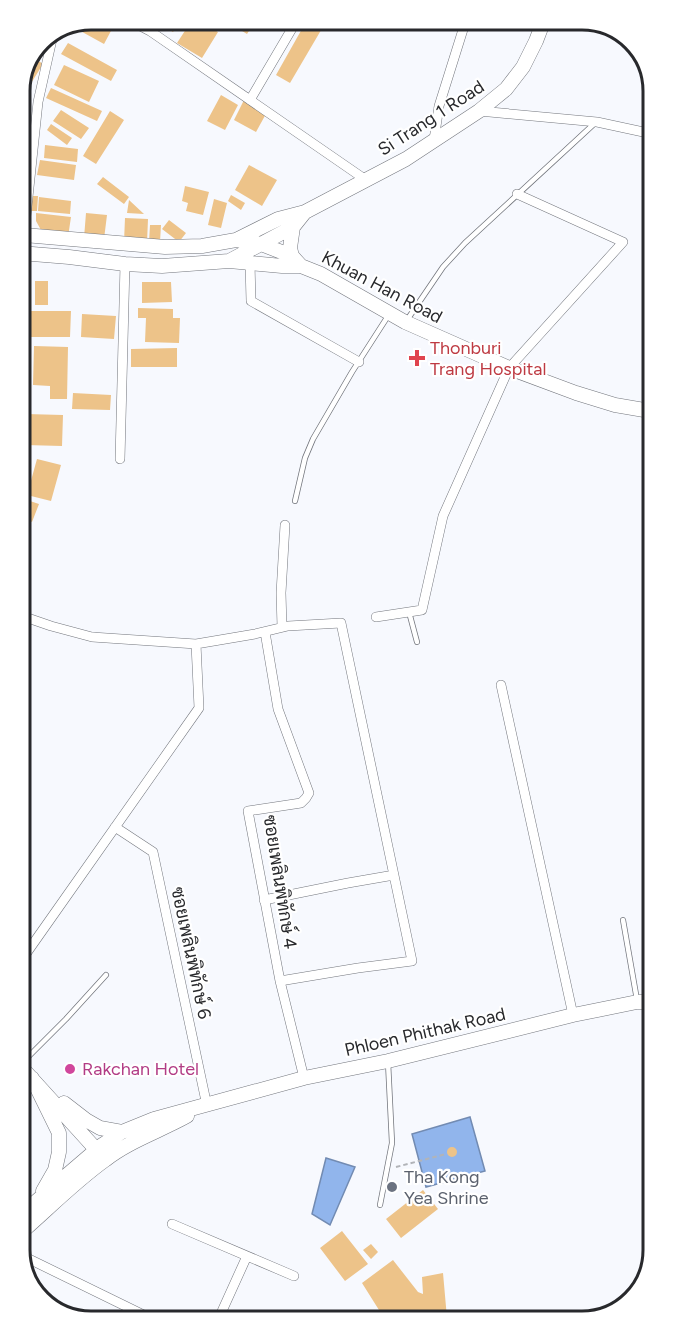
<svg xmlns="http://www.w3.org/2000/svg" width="673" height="1341" viewBox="0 0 673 1341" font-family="Figtree,Sarabun,sans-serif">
  <rect width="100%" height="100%" fill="#f7f9fe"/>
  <path fill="#91b5ec" stroke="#728bb2" stroke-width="1.5" d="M470,1117L485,1171L426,1187L412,1134Z
    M326,1158L355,1167L330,1225L312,1214Z"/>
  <path fill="#edc389" d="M91,20L112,29L104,44L75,28L77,26Z
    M98,20H121L115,29Z
    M166,20H181L173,32L162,25Z
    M192,20H198L218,32L202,58L177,43Z
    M238,20H256L247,34L234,26Z
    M307,20H327L290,83L276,75Z
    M68,43L117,70L111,81L61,54Z
    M33,57L43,64L20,101V87Z
    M64,65L99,81L89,102L54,85Z
    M51,88L102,111L97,121L46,98Z
    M221,95L238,105L225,130L207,121Z
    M244,100L267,112L256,132L234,120Z
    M61,110L89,128L81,139L53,121Z
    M110,111L124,120L96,164L83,156Z
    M51,124L72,138L67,145L47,130Z
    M45,145L78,149L77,162L44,158Z
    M40,160L76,165L74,180L37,175Z
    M249,165L277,180L262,206L235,190Z
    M103,177L129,197L124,204L97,184Z
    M185,186L209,192L203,215L186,211L188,203L182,201Z
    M231,195L245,203L241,210L228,201Z
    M31,196H38L37,211H30Z
    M39,197L71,201L70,214L38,211Z
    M214,199L227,203L221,228L208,225Z
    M129,200L144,214L127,213Z
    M36,213L71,217L68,237L41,230L36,221Z
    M86,213L107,215L104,239L84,238Z
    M125,218L148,219L147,243L124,242Z
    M169,220L186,233L179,242L162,229Z
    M150,225H161L160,242H149Z
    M35,281H48V305H35Z
    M142,282H171L172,302L142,303Z
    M138,308L173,309V318H180L179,343L145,342L146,318H138Z
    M31,311H71L70,337H30Z
    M82,314L116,316L114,339L81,337Z
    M34,346L68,347L67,399H50V386L33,385Z
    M177,348V367H131V349Z
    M73,393L111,395L110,410L72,409Z
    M26,414L63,415L62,446L25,445Z
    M37,459L61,465L51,501L27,495Z
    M30,501L39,504L32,522L23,518Z
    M447 1152a5 5 0 1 1 10 0a5 5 0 1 1-10 0Z
    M423,1190L438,1209L401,1238L386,1219Z
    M342,1231L368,1264L345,1281L320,1248Z
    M371,1244L378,1252L371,1259L363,1250Z
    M393,1260L418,1292L423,1294L422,1277L443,1273L447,1318H384L362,1283Z"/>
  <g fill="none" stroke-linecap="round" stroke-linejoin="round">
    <defs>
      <path id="lane" d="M39,44L49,51
        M407,320L443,267L465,243L595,123
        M295,501L305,458L313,439L352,372L388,316
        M409,612L417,642
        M623,920L637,1000
        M24,1061L66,1019L106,975
        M380,1205L392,1143L388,1062"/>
      <path id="street" d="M129,20L150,31L366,180
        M250,100L297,20
        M479,111L597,122L648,133
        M434,140L439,106L466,20
        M20,247L24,235L38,102L53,35
        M250,263L251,301L359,362
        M21,382V383
        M120,459L125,264
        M22,616L51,626L92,637L196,644L255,634L288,626L341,623L412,961L358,968L280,981
        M376,617L422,610L443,516L509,368L623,242L517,194
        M282,627L281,593L285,525
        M265,632L278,709L309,793L306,798L301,803L248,811L280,981L304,1078
        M501,685L573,1015
        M115,827L153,852L207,1106
        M264,900L348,883L394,875
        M23,958L199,708L196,644
        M172,1224L294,1276
        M25,1257L156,1321
        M218,1320L247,1256"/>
      <path id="secondary" d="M20,234L24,235L165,247L202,246L236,240L261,244L292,256L301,266
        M236,240L278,219L305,212L406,159L479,111L506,89L523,67L536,41L544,20
        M20,253L69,257L125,264L162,266L229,261L282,266H301L321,274L405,322L509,368L576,393L615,405L650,411
        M292,256L290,248L293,227
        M229,261L293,227L305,212
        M24,1070L102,1156
        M32,1078L59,1133V1152L55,1170L43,1191
        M64,1103L86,1120L100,1128L122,1132
        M25,1211L102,1145L122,1132L154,1119L304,1078L388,1061L573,1015L637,1002H652
        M25,1229C51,1206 77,1180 105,1160C129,1141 160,1131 187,1116"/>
    </defs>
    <use href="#lane" stroke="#73767d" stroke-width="6"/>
    <use href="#street" stroke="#73767d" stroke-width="10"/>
    <use href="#secondary" stroke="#73767d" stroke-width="15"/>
    <path stroke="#b2b4b8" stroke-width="2" stroke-dasharray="4.5 3" stroke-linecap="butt" d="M396,1167L446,1154"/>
    <use href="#lane" stroke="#fff" stroke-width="4.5"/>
    <use href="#street" stroke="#fff" stroke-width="9"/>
    <use href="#secondary" stroke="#fff" stroke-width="14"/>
  </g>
  <path fill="#e0444e" stroke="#fff" stroke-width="2" d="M414 349h6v6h6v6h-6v6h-6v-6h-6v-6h6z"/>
  <circle fill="#d1479c" stroke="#fff" stroke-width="2" cx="70" cy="1069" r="6"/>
  <circle fill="#6b7280" stroke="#fff" stroke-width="2" cx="392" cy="1187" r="6"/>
  <g text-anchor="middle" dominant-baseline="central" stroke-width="4.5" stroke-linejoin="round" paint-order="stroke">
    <g font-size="18" fill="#28292c" stroke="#fff">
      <text transform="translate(431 118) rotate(-33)">Si Trang 1 Road</text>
      <text transform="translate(382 287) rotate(28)">Khuan Han Road</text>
      <text transform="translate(280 882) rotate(81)">ซอยเพลินพิทักษ์ 4</text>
      <text transform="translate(191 953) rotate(78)">ซอยเพลินพิทักษ์ 6</text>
      <text transform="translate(425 1032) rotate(-13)">Phloen Phithak Road</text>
    </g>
    <g font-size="18" fill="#be3a42" stroke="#fff" text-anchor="start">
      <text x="430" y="348">Thonburi<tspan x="430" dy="21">Trang Hospital</tspan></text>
    </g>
    <g font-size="18" fill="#b23c85" stroke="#fff" text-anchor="start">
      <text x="82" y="1069">Rakchan Hotel</text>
    </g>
    <g font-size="18" fill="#5b616d" stroke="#fff" text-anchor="start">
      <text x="404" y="1177">Tha Kong<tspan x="404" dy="21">Yea Shrine</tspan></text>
    </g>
  </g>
  <path d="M0 0H673V1341H0ZM91 30H582A61 61 0 0 1 643 91V1250A61 61 0 0 1 582 1311H91A61 61 0 0 1 30 1250V91A61 61 0 0 1 91 30Z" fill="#fff" fill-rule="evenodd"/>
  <path fill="none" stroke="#28292c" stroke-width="3" d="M91 30H582A61 61 0 0 1 643 91V1250A61 61 0 0 1 582 1311H91A61 61 0 0 1 30 1250V91A61 61 0 0 1 91 30Z"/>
</svg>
